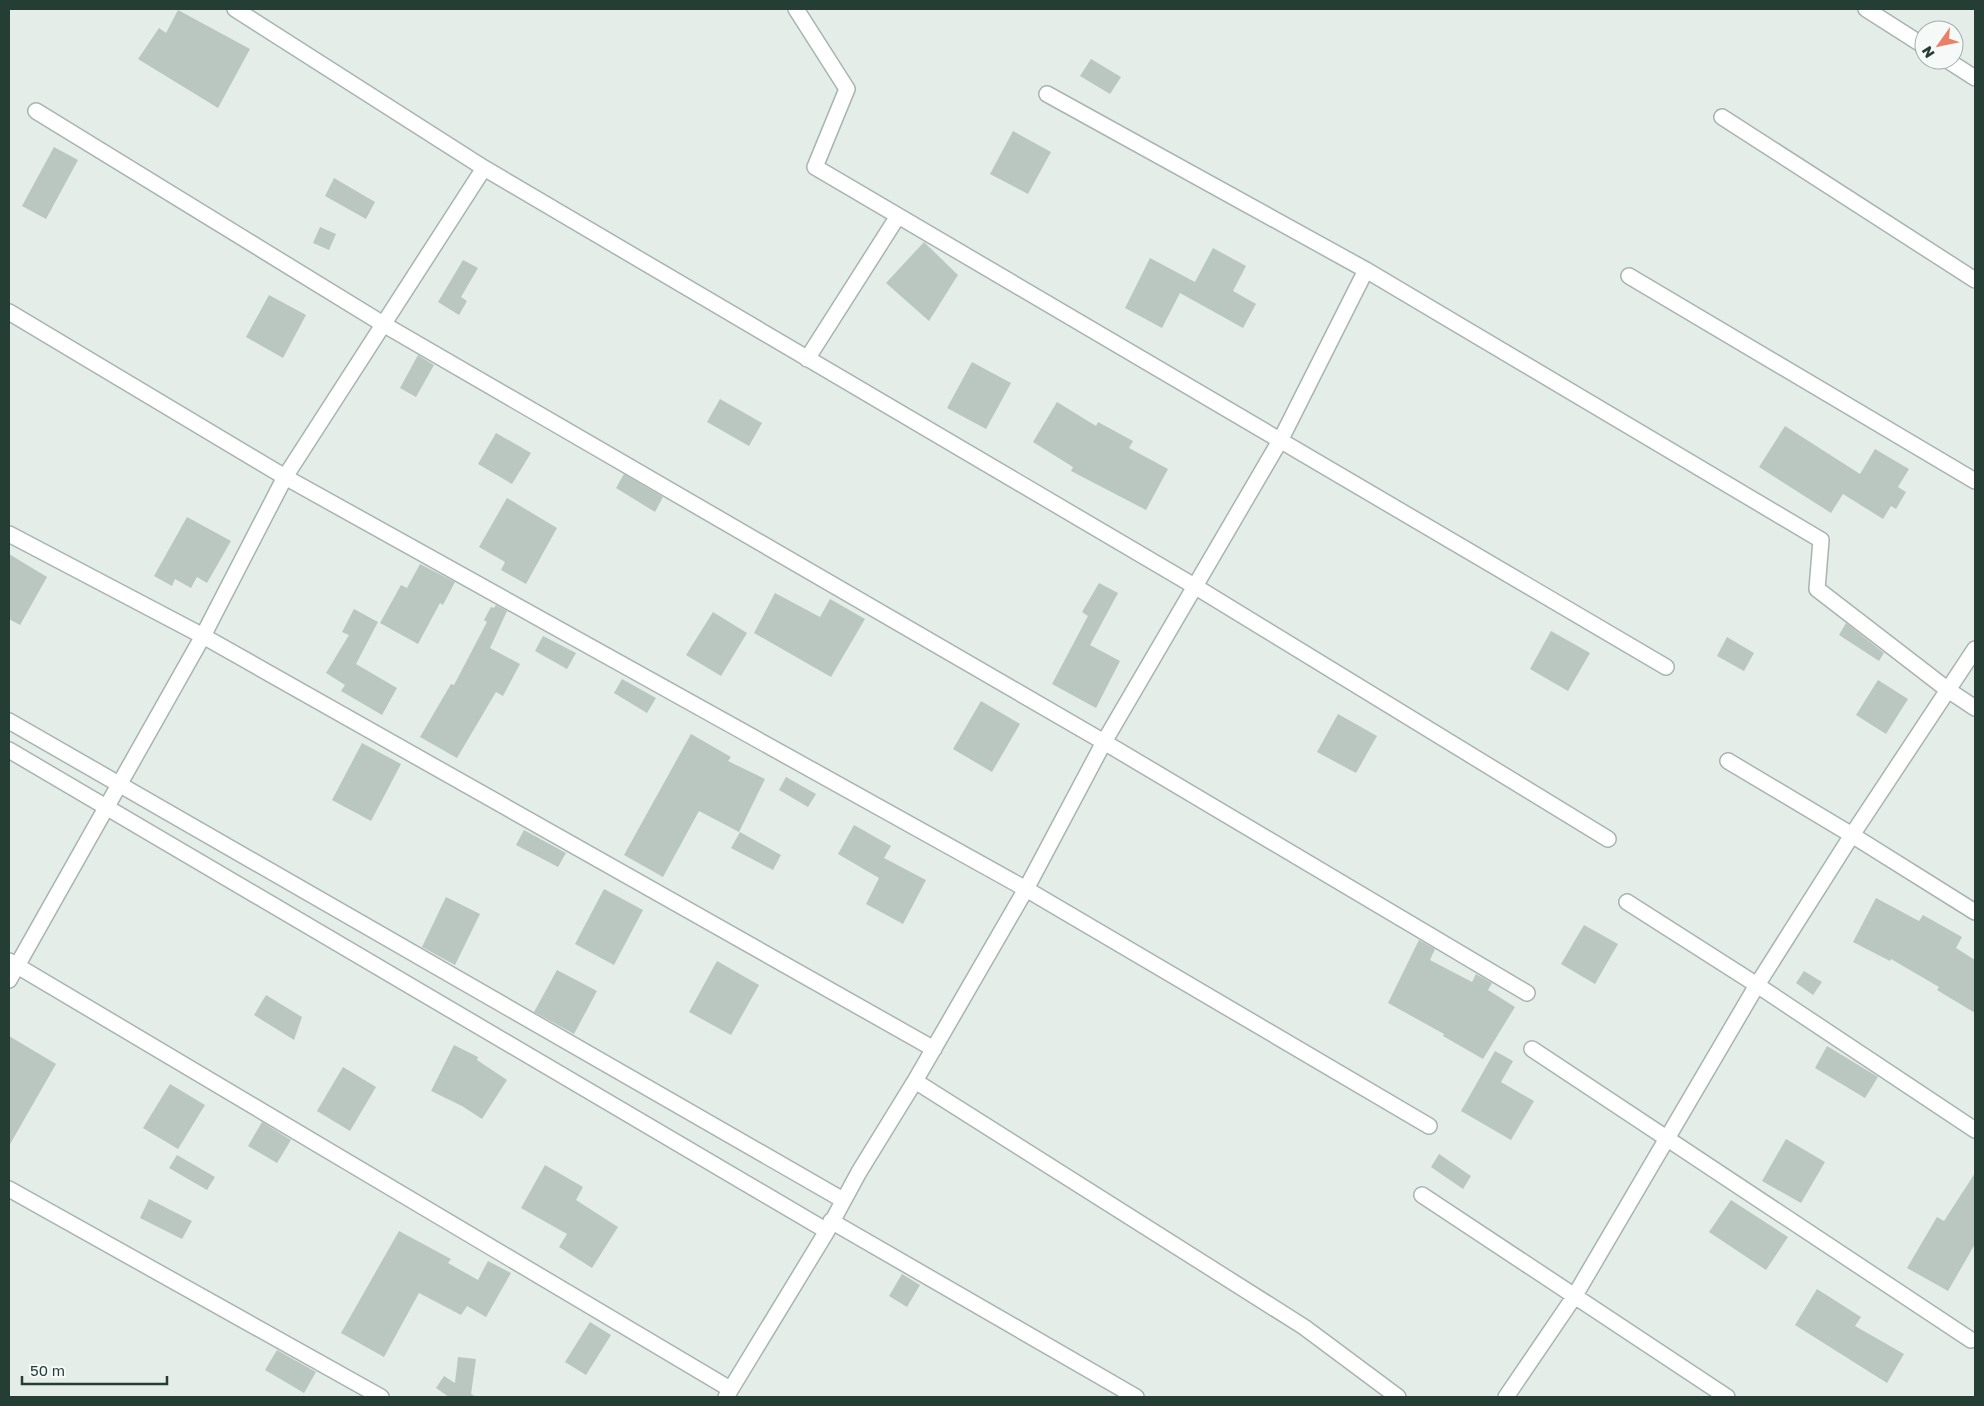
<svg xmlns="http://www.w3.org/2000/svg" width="1984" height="1406" viewBox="0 0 1984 1406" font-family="'Golos Text',sans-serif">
  <rect width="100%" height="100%" fill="#e4ede8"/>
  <path fill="#bac7c1" d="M178,10L250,49L218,108L138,59L159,28L166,33Z
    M1091,59L1121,77L1110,94L1080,76Z
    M1013,131L1051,152L1028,194L990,174Z
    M54,147L78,160L46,219L22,206Z
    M334,178L375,202L366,219L325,196Z
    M320,227L336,234L329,250L313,243Z
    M924,242L958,275L929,321L886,283Z
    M1213,248L1246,266L1233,291L1256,304L1243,328L1180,293L1162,328L1125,308L1150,258L1195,282Z
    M463,260L478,268L461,297L467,301L459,315L438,302Z
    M269,295L306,315L283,358L246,337Z
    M418,355L434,365L416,397L400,388Z
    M972,362L1011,383L986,429L947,408Z
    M720,399L762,423L749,446L707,422Z
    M1057,402L1096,426L1098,422L1133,441L1129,448L1168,469L1146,510L1071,471L1073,467L1033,442Z
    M1785,426L1860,474L1875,449L1909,469L1898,487L1906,492L1896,509L1891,506L1883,519L1843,494L1831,513L1759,467Z
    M496,433L531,453L512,484L478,464Z
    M624,474L663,497L655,512L616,488Z
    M507,498L557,528L526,584L501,570L505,562L479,547Z
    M187,517L231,541L207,583L197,577L191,588L175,579L172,586L154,576Z
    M9,554L47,577L20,625L9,619Z
    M420,564L455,582L443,605L440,603L418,644L380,623L401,585L407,588Z
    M1099,583L1118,593L1090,645L1120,661L1096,708L1052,684L1088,616L1082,612Z
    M775,593L820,617L830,599L865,619L831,677L754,633Z
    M496,605L507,611L490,648L520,664L503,696L496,692L457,758L420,737L451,684L454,685L487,622L484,620L491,607L494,608Z
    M354,609L378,622L356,664L397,688L382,715L341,691L345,685L326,673L349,635L342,632Z
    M713,612L747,633L721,676L686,655Z
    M1846,623L1884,653L1879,661L1839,635Z
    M1551,631L1590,653L1568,691L1530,669Z
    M543,636L576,653L567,669L535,651Z
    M1727,637L1754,653L1744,671L1717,656Z
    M622,679L656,698L647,713L614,693Z
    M1878,680L1908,699L1886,734L1856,715Z
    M981,701L1020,724L992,772L953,749Z
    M1338,714L1377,736L1356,773L1317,752Z
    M691,734L731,757L728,761L765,779L739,832L699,811L663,877L624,855Z
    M362,743L401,764L371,821L332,800Z
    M786,777L816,794L808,807L779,790Z
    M854,825L891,846L884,858L926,880L903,924L866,904L879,878L838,854Z
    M524,830L566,853L558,867L516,845Z
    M740,832L781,855L773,870L731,848Z
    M604,889L643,910L614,965L575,944Z
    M446,897L480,914L455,965L422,947Z
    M1876,898L1919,921L1923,915L1962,937L1956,948L1975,960V1013L1937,990L1939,987L1891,959L1890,961L1853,942Z
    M1584,925L1618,944L1595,984L1561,964Z
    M1419,940L1435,949L1430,960L1472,982L1476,974L1492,983L1488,990L1515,1007L1483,1059L1443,1036L1444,1034L1388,1003Z
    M717,961L759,985L731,1035L689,1012Z
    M557,970L597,991L574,1034L534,1012Z
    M1804,971L1822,982L1813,995L1796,983Z
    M266,995L302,1017L294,1040L254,1015Z
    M9,1036L56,1064L9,1146Z
    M454,1045L478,1057L477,1060L507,1080L482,1119L462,1106L431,1091Z
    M1827,1046L1878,1077L1865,1098L1815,1068Z
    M1495,1051L1513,1061L1501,1082L1534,1101L1511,1140L1461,1111Z
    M343,1067L376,1087L350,1131L317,1111Z
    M170,1084L205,1105L178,1149L143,1128Z
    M262,1122L291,1140L277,1163L248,1146Z
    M1786,1139L1825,1162L1801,1203L1762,1181Z
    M1439,1154L1471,1176L1463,1189L1431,1167Z
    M177,1155L215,1177L207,1190L169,1168Z
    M545,1165L583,1187L576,1200L618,1227L592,1268L559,1247L567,1234L521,1208Z
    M1975,1173V1244L1948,1291L1907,1268L1937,1217L1944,1221Z
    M149,1199L192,1221L182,1239L140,1218Z
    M1731,1200L1788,1237L1766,1270L1709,1232Z
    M399,1231L451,1259L448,1263L478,1280L488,1261L511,1273L486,1317L467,1306L461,1315L419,1293L384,1357L341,1333Z
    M902,1274L920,1285L907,1307L889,1296Z
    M1817,1289L1861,1317L1855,1326L1904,1354L1887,1383L1795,1325Z
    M590,1322L611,1335L586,1375L565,1362Z
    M277,1350L316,1372L304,1393L265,1370Z
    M458,1357L476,1359L471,1394L476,1397H449L436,1388L444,1376L455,1383Z"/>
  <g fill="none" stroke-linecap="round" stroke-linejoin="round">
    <defs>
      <path id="street" d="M235,9L484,168L1196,587L1608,839
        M796,9L847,89L815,167L1666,667
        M1866,9L1924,46
        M1947,60L1975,78
        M1047,94L1366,270L1821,540L1817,589L1948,690L1975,708
        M36,111L383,324L1104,742L1527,993
        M1722,117L1975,280
        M1629,276L1975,481
        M9,312L285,477L1026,889L1429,1126
        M807,359L898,216
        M9,534L203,636L934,1049
        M9,721L843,1200
        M9,750L827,1231
        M1728,761L1852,835L1975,912
        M1627,902L1757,985L1975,1130
        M9,961L730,1389
        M9,980L203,636L285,477L484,168
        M1532,1049L1971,1340
        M915,1081L1304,1327L1398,1397
        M9,1189L381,1397
        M1422,1195L1727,1397
        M831,1221L1136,1397
        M726,1397L827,1231L859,1172L915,1081L1026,889L1104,742L1281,439L1366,270
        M1506,1397L1574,1297L1757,985L1852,835L1975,649"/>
    </defs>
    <use href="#street" stroke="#a7b5af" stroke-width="18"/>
    <use href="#street" stroke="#fff" stroke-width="15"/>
  </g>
  <rect width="1984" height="1406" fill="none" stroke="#253e35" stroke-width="20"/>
  <g transform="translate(1939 45) rotate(237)"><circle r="24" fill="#f5f9f7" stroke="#a2aea9"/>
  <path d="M0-4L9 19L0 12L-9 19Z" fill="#ea7e66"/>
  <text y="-8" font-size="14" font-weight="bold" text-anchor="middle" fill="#253e35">N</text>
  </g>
  <path d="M22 1376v8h145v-8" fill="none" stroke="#253e35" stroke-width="2.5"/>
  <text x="30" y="1376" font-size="15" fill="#253e35" stroke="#f5f9f7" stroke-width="4" paint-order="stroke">50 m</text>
</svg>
